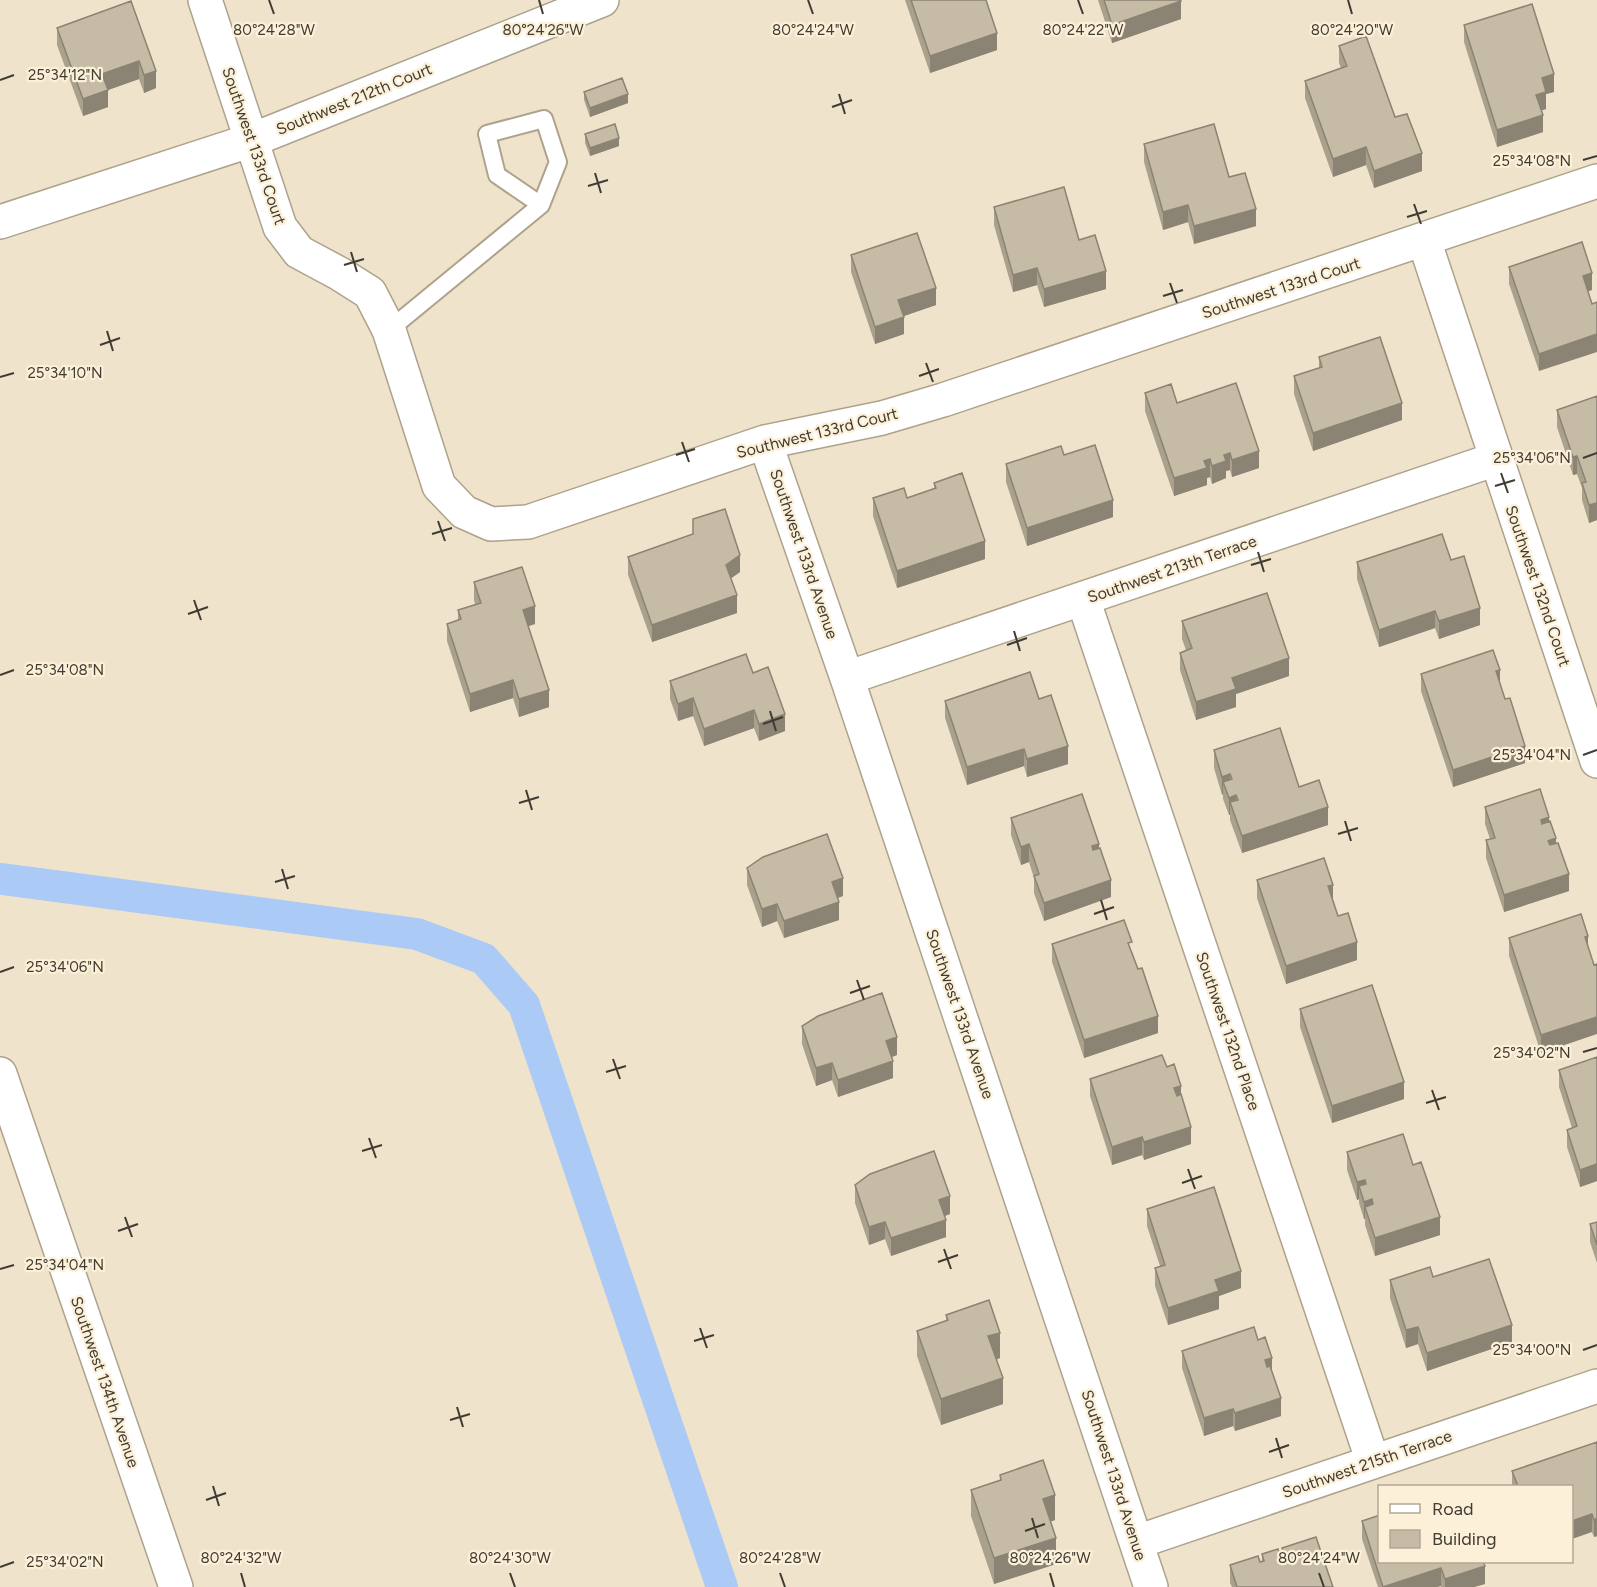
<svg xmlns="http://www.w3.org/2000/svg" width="1597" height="1587" viewBox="0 0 1597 1587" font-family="Figtree,sans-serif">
  <rect width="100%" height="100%" fill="#efe3cb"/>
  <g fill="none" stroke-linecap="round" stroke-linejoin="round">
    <path stroke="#abcbf6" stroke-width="32" d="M2,879L417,934L484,959L524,1005L722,1587"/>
    <defs>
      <path id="service" d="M389,330L541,205L558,162L544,119L487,134L497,175L541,205"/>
      <path id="minor" d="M205,0L280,227L299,252L340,274L370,293L389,330L439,486L464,512L491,524L528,522L765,442L882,418L943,400L1597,181
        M0,222L252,140L602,0
        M1424,240L1597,761
        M765,442L847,678L1151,1587
        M1083,599L1373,1462
        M847,678L1496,459
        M0,1074L176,1587
        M1137,1542L1597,1386"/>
    </defs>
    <use href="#service" stroke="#ada28c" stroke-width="20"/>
    <use href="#minor" stroke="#ada28c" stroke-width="36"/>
    <use href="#service" stroke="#fff" stroke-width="16"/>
    <use href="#minor" stroke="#fff" stroke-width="33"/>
  </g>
  <path fill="#aaa18d" d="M905,0H986L997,50L930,73Z
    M1098,0H1180L1181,19L1112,43Z
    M131,1L156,88L144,93L139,79L108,90V107L83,116L57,45V28Z
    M1464,25L1554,92L1546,94V109L1542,110L1543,132L1497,147L1464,42Z
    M1339,46L1395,117L1422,171L1374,188L1366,165L1333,177L1305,98V81L1341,68L1339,63Z
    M584,92L628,103L590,117L584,100Z
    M585,134L619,146L590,156L585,143Z
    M1144,144L1229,177L1256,226L1194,244L1188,222L1163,230L1144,162Z
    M994,207L1079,240L1106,289L1044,307L1037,285L1013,292L994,225Z
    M851,255L936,305L904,316V334L875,344L851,272Z
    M1509,267L1592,290L1588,291L1539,371L1509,284Z
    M1319,357L1402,420L1313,451L1294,394V376L1319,368Z
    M1145,393L1177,403L1259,468L1232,477L1230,470L1226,471V478L1212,484L1210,477L1207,478V485L1174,496L1145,411Z
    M1597,396V520L1589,523L1582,500V488L1577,474L1573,475L1557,427V410Z
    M1064,455L1113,517L1027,546L1006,482V464Z
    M934,483L985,559L897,588L873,516V498H907L934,489Z
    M693,534L740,572L731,578L737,613L652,642L628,575V557Z
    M1451,560L1480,625L1439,639L1435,628L1379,647L1357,579V562Z
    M474,582L535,624L528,626L549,707L519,717L513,698L470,712L447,641V624L458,620V610L475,604L474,600Z
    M1182,621L1289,676L1236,694V707L1196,720L1180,670V653L1186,650L1182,639Z
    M753,673L785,731L759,741L754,728L704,746L693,716L678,721L670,699V681Z
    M1421,674L1500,683L1525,763L1453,787L1421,691Z
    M1039,699L1068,764L1027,777L1024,766L967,785L945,718V701Z
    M1214,750L1299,787L1328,825L1242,853L1230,820V815H1229L1223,799V794L1222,795L1214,768Z
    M1485,807L1549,822L1569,891L1504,912L1486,858V840L1490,839L1485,824Z
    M1011,818L1099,848L1111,897L1044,921L1034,893V878L1029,862L1021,865L1011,835Z
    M747,868L843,896L837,898L839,920L784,938L777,921L762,927L747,885Z
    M1257,880L1333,902L1338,916L1357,960L1286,984L1257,898Z
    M1509,938L1588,947L1541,1053L1509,956Z
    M1052,944L1132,952L1158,1033L1084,1058L1052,962Z
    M1300,1009L1404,1099L1332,1123L1300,1027Z
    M802,1026L897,1055L892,1057L893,1078L838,1097L832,1080L816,1086L802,1044Z
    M1597,1057V1181L1580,1187L1567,1147V1130L1572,1128L1559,1087V1070Z
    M1167,1067L1181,1095L1191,1144L1144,1160L1142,1155L1112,1165L1090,1096V1079Z
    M1347,1152L1440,1235L1375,1256L1365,1225V1219H1364L1359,1203V1199L1357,1200L1347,1170Z
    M855,1185L950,1214L944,1216L946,1237L891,1256L885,1239L869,1245L855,1203Z
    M1147,1209L1241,1288L1219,1296V1309L1168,1325L1155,1286V1268L1160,1266L1147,1226Z
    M1597,1222V1263L1590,1242V1224Z
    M1433,1277L1512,1342L1427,1371L1418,1344L1406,1348L1390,1298V1280Z
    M946,1315L1000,1358L996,1360L1003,1404L941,1425L917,1356V1331L946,1321Z
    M1258,1340L1272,1371L1281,1416L1235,1431L1233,1426L1204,1436L1182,1368V1351Z
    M1597,1442V1536L1594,1537L1572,1486H1512V1471Z
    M1000,1475L1055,1520L1050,1522L1056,1564L994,1584L971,1516V1490L1000,1480Z
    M1362,1521L1483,1562L1485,1584L1474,1587H1441V1586L1436,1587H1378L1362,1539Z
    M1282,1548L1333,1587H1232L1230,1583V1565L1262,1562V1554L1282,1555Z"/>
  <path fill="#8b8373" d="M1181,1V19L1112,43V25Z
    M997,33V50L930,73V56Z
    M139,61V79L108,90V107L83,116V99L102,74Z
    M156,71V88L144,93V75Z
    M1554,74V92L1546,94V109L1536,112V95L1542,78Z
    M628,94V103L590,117V108Z
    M1543,115V132L1497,147V130Z
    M619,138V146L590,156V148Z
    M1366,147V165L1333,177V159Z
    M1422,153V171L1374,188V171Z
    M1188,205V222L1163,230V212Z
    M1256,209V226L1194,244V226Z
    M1037,268V285L1013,292V275Z
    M1106,271V289L1044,307V289Z
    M1592,273V290L1583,293V276Z
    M936,288V305L898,318V300Z
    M904,317V334L875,344V327Z
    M1597,334V352L1539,371V354Z
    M1402,403V420L1313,451V433Z
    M1259,451V468L1232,477V460Z
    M1230,453V470L1226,471V478L1212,484V466L1224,455Z
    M1577,456V474L1573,475V457Z
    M1210,459V477L1207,478V485L1174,496V478L1204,461Z
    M1113,500V517L1027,546V528Z
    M1597,503V520L1589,523V505Z
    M985,541V559L897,588V571Z
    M740,555V572L726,582V565Z
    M737,595V613L652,642V625Z
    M535,606V624L523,628V610Z
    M1480,608V625L1439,639V621Z
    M1435,611V628L1379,647V630Z
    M1289,658V676L1236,694V707L1196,720V702L1232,678Z
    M1500,670V688L1496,671Z
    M513,680V698L470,712V694Z
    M549,690V707L519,717V699Z
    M693,698V716L678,721V704Z
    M754,710V728L704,746V729Z
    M785,714V731L759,741V724Z
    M1068,746V764L1027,777V759Z
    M1525,746V763L1453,787V770Z
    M1024,749V766L967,785V767Z
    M1230,774V792L1223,782V794L1222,795V777Z
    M1236,795V813L1230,802V815H1229V798Z
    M1328,807V825L1242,853V836Z
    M1549,817V835L1541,837V820Z
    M1556,838V856L1548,858V841Z
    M1029,844V862L1021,865V847Z
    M1099,844V861L1092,864V846Z
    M1569,874V891L1504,912V895Z
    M843,878V896L832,900V882Z
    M1111,880V897L1044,921V903Z
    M1333,885V902L1328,886Z
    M839,902V920L784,938V921Z
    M777,904V921L762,927V909Z
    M1588,936V953L1585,937Z
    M1357,942V960L1286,984V966Z
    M1158,1016V1033L1084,1058V1040Z
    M1597,1017V1034L1541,1053V1035Z
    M897,1037V1055L886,1059V1041Z
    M893,1061V1078L838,1097V1080Z
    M832,1063V1080L816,1086V1068Z
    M1404,1082V1099L1332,1123V1106Z
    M1181,1086V1104L1174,1106V1088Z
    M1191,1127V1144L1144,1160V1142Z
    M1142,1137V1155L1112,1165V1147Z
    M1597,1164V1181L1580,1187V1170Z
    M1365,1180V1197L1359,1186V1199L1357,1200V1182Z
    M950,1196V1214L939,1218V1200Z
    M1372,1199V1217L1365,1207V1219H1364V1202Z
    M1440,1217V1235L1375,1256V1238Z
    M946,1220V1237L891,1256V1238Z
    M885,1222V1239L869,1245V1227Z
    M1241,1271V1288L1219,1296V1309L1168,1325V1308L1215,1280Z
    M1512,1325V1342L1427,1371V1353Z
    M1418,1327V1344L1406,1348V1330Z
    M1000,1333V1358L988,1362V1336Z
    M1272,1358V1375L1265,1377V1360Z
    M1003,1378V1404L941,1425V1399Z
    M1281,1398V1416L1235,1431V1413Z
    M1233,1409V1426L1204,1436V1418Z
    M1055,1495V1520L1043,1524V1499Z
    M1592,1514V1532L1572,1539V1521Z
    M1597,1518V1536L1594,1537V1520Z
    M1056,1538V1564L994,1584V1558Z
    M1485,1566V1584L1474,1587H1445V1579Z
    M1441,1568V1586L1436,1587H1384Z"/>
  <path fill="#c6bba4" stroke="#8b8373" stroke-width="1.5" d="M911,0H986L997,33L930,56Z
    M1104,0H1180L1181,1L1112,25Z
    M131,1L156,71L144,75L139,61L102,74L108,90L83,99L57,28Z
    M1532,4L1554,74L1542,78L1546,92L1536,95L1543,115L1497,130L1464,25Z
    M1366,36L1395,117L1407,114L1422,153L1374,171L1366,147L1333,159L1305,81L1347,66L1339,46Z
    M622,78L628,94L590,108L584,92Z
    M615,124L619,138L590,148L585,134Z
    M1214,124L1229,177L1245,173L1256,209L1194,226L1188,205L1163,212L1144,144Z
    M1064,187L1079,240L1095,235L1106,271L1044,289L1037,268L1013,275L994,207Z
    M917,233L936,288L898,300L904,317L875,327L851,255Z
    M1582,242L1592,273L1583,276L1592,304L1597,302V334L1539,354L1509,267Z
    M1380,337L1402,403L1313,433L1294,376L1322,367L1319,357Z
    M1236,383L1259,451L1232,460L1230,453L1224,455L1226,461L1212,466L1210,459L1204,461L1207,468L1174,478L1145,393L1171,384L1177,403Z
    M1597,396V503L1589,505L1582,483L1586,482L1577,456L1573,457L1557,410Z
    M1095,445L1113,500L1027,528L1006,464L1061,446L1064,455Z
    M962,473L985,541L897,571L873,498L904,488L907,498L936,488L934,483Z
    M725,509L740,555L726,565L737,595L652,625L628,557L693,534V519Z
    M1442,534L1451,560L1464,556L1480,608L1439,621L1435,611L1379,630L1357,562Z
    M522,567L535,606L523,610L549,690L519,699L513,680L470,694L447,624L461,619L458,610L481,603L474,582Z
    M1267,593L1289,658L1232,678L1236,689L1196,702L1180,653L1192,648L1182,621Z
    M1493,650L1500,670L1496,671L1505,699L1510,698L1525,746L1453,770L1421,674Z
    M746,654L753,673L768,667L785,714L759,724L754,710L704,729L693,698L678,704L670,681Z
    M1030,672L1039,699L1051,695L1068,746L1027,759L1024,749L967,767L945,701Z
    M1280,728L1299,787L1319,780L1328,807L1242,836L1230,802L1238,800L1236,795L1229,798L1223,782L1232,779L1230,774L1222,777L1214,750Z
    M1540,789L1549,817L1541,820L1542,824L1550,821L1556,838L1548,841L1550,845L1558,843L1569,874L1504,895L1486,840L1495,838L1485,807Z
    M1082,794L1099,844L1092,846L1093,850L1100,848L1111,880L1044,903L1034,876L1039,874L1029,844L1021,847L1011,818Z
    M827,834L843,878L832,882L839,902L784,921L777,904L762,909L747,868L763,857Z
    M1324,858L1333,885L1328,886L1338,916L1348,913L1357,942L1286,966L1257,880Z
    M1581,914L1588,936L1585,937L1594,965L1597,964V1017L1541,1035L1509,938Z
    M1124,920L1132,942L1128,943L1138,969L1142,968L1158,1016L1084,1040L1052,944Z
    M1372,985L1404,1082L1332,1106L1300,1009Z
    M882,993L897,1037L886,1041L893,1061L838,1080L832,1063L816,1068L802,1026L818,1016Z
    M1162,1055L1167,1067L1174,1064L1181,1086L1174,1088L1177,1096L1181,1094L1191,1127L1144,1142L1142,1137L1112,1147L1090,1079Z
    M1597,1057V1164L1580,1170L1567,1130L1577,1126L1559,1070Z
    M1403,1134L1413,1165L1421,1162L1440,1217L1375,1238L1365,1207L1373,1204L1372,1199L1364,1202L1359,1186L1366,1184L1365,1180L1357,1182L1347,1152Z
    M934,1151L950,1196L939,1200L946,1220L891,1238L885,1222L869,1227L855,1185L870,1174Z
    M1214,1187L1241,1271L1215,1280L1219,1291L1168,1308L1155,1268L1165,1265L1147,1209Z
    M1597,1222V1245L1590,1224Z
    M1489,1259L1512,1325L1427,1353L1418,1327L1406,1330L1390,1280L1430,1267L1433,1277Z
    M989,1300L1000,1333L988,1336L1003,1378L941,1399L917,1331L948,1320L946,1315Z
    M1254,1327L1258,1340L1265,1337L1272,1358L1265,1360L1267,1367L1270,1366L1281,1398L1235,1413L1233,1409L1204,1418L1182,1351Z
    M1597,1442V1518L1594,1520L1592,1514L1572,1521V1486H1518L1512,1471Z
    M1043,1460L1055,1495L1043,1499L1056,1538L994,1558L971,1490L1001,1480L1000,1475Z
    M1380,1515V1562H1483L1485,1566L1445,1579L1441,1568L1383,1587L1362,1521Z
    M1316,1537L1333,1587H1237L1230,1565L1258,1556L1260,1562L1264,1561L1262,1554L1278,1549L1280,1555L1284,1554L1282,1548Z"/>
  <path fill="none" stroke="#413c33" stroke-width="2" d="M269,0L274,14M539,0L543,14M808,0L813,14M1078,0L1083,14M1348,0L1352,14M0,80L14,75M839,94L845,114M832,107L852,100M1583,160L1597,156M595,173L601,193M588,186L608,180M1414,204L1421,224M1407,217L1427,211M351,252L357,272M344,265L364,259M1170,283L1177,303M1163,296L1183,290M107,331L113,351M100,345L120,338M926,363L933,382M919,376L939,369M0,377L14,373M682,442L689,462M676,455L695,449M1583,458L1597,453M1501,473L1508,493M1495,486L1515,480M438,521L445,541M432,534L452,528M1258,552L1264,572M1251,565L1271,559M194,600L201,620M188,614L208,607M1014,631L1020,651M1007,645L1027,638M0,675L14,670M770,711L776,731M763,724L783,717M1583,755L1597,750M526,790L532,810M519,803L539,797M1345,821L1351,841M1338,834L1358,828M282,869L288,889M275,882L295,876M1101,900L1107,920M1094,914L1114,907M0,972L14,967M857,980L864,1000M850,993L870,986M1583,1052L1597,1048M613,1059L620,1079M606,1072L626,1066M1432,1090L1439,1110M1426,1103L1446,1097M369,1138L376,1158M362,1151L382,1145M1188,1169L1195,1189M1182,1183L1202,1176M125,1217L132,1237M118,1231L138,1224M944,1249L951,1269M938,1262L958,1255M0,1269L14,1265M700,1328L707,1348M694,1341L714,1335M1583,1350L1597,1345M457,1407L463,1427M450,1420L470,1414M1276,1438L1282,1458M1269,1452L1289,1445M213,1486L219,1506M206,1500L226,1493M1032,1518L1038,1538M1025,1531L1045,1524M0,1567L14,1562M241,1573L245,1587M510,1573L515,1587M780,1573L785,1587M1050,1573L1054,1587M1319,1573L1324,1587"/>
  <g text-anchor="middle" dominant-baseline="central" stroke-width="4.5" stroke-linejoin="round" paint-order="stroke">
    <g font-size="16" fill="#413c33" stroke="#fcf0d8">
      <text transform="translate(354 99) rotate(-22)">Southwest 212th Court</text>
      <text transform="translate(254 146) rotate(71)">Southwest 133rd Court</text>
      <text transform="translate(1281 288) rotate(-18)">Southwest 133rd Court</text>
      <text transform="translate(817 433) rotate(-14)">Southwest 133rd Court</text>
      <text transform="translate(804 554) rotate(71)">Southwest 133rd Avenue</text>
      <text transform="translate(1172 569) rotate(-19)">Southwest 213th Terrace</text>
      <text transform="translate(1538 586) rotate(71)">Southwest 132nd Court</text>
      <text transform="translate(960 1014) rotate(71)">Southwest 133rd Avenue</text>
      <text transform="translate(1228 1031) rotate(71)">Southwest 132nd Place</text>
      <text transform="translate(105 1382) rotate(71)">Southwest 134th Avenue</text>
      <text transform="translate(1367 1464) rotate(-19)">Southwest 215th Terrace</text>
      <text transform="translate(1114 1475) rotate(72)">Southwest 133rd Avenue</text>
    </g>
  </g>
  <g font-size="15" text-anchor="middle" fill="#413c33" stroke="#fcf0d8" stroke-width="4.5" stroke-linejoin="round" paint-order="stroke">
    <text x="274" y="35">80°24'28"W</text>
    <text x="543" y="35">80°24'26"W</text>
    <text x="813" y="35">80°24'24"W</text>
    <text x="1083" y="35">80°24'22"W</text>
    <text x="1352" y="35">80°24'20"W</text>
    <text x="65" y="80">25°34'12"N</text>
    <text x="1532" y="166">25°34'08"N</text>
    <text x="65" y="378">25°34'10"N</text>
    <text x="1532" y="463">25°34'06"N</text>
    <text x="65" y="675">25°34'08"N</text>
    <text x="1532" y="760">25°34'04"N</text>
    <text x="65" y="972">25°34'06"N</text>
    <text x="1532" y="1058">25°34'02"N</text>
    <text x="65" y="1270">25°34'04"N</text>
    <text x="1532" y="1355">25°34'00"N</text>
    <text x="241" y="1563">80°24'32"W</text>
    <text x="510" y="1563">80°24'30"W</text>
    <text x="780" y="1563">80°24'28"W</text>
    <text x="1050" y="1563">80°24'26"W</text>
    <text x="1319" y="1563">80°24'24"W</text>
    <text x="65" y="1567">25°34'02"N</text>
  </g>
  <rect x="1378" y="1485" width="195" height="78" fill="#fcf0d8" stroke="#b1a896" stroke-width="1.5"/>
  <rect x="1390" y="1504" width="30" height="9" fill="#ffffff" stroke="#b1a896" stroke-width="1.5"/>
  <text x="1432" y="1515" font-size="18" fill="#413c33">Road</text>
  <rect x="1390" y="1530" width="30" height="18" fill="#c6bba4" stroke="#b1a896" stroke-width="1.5"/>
  <text x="1432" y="1545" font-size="18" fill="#413c33">Building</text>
</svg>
